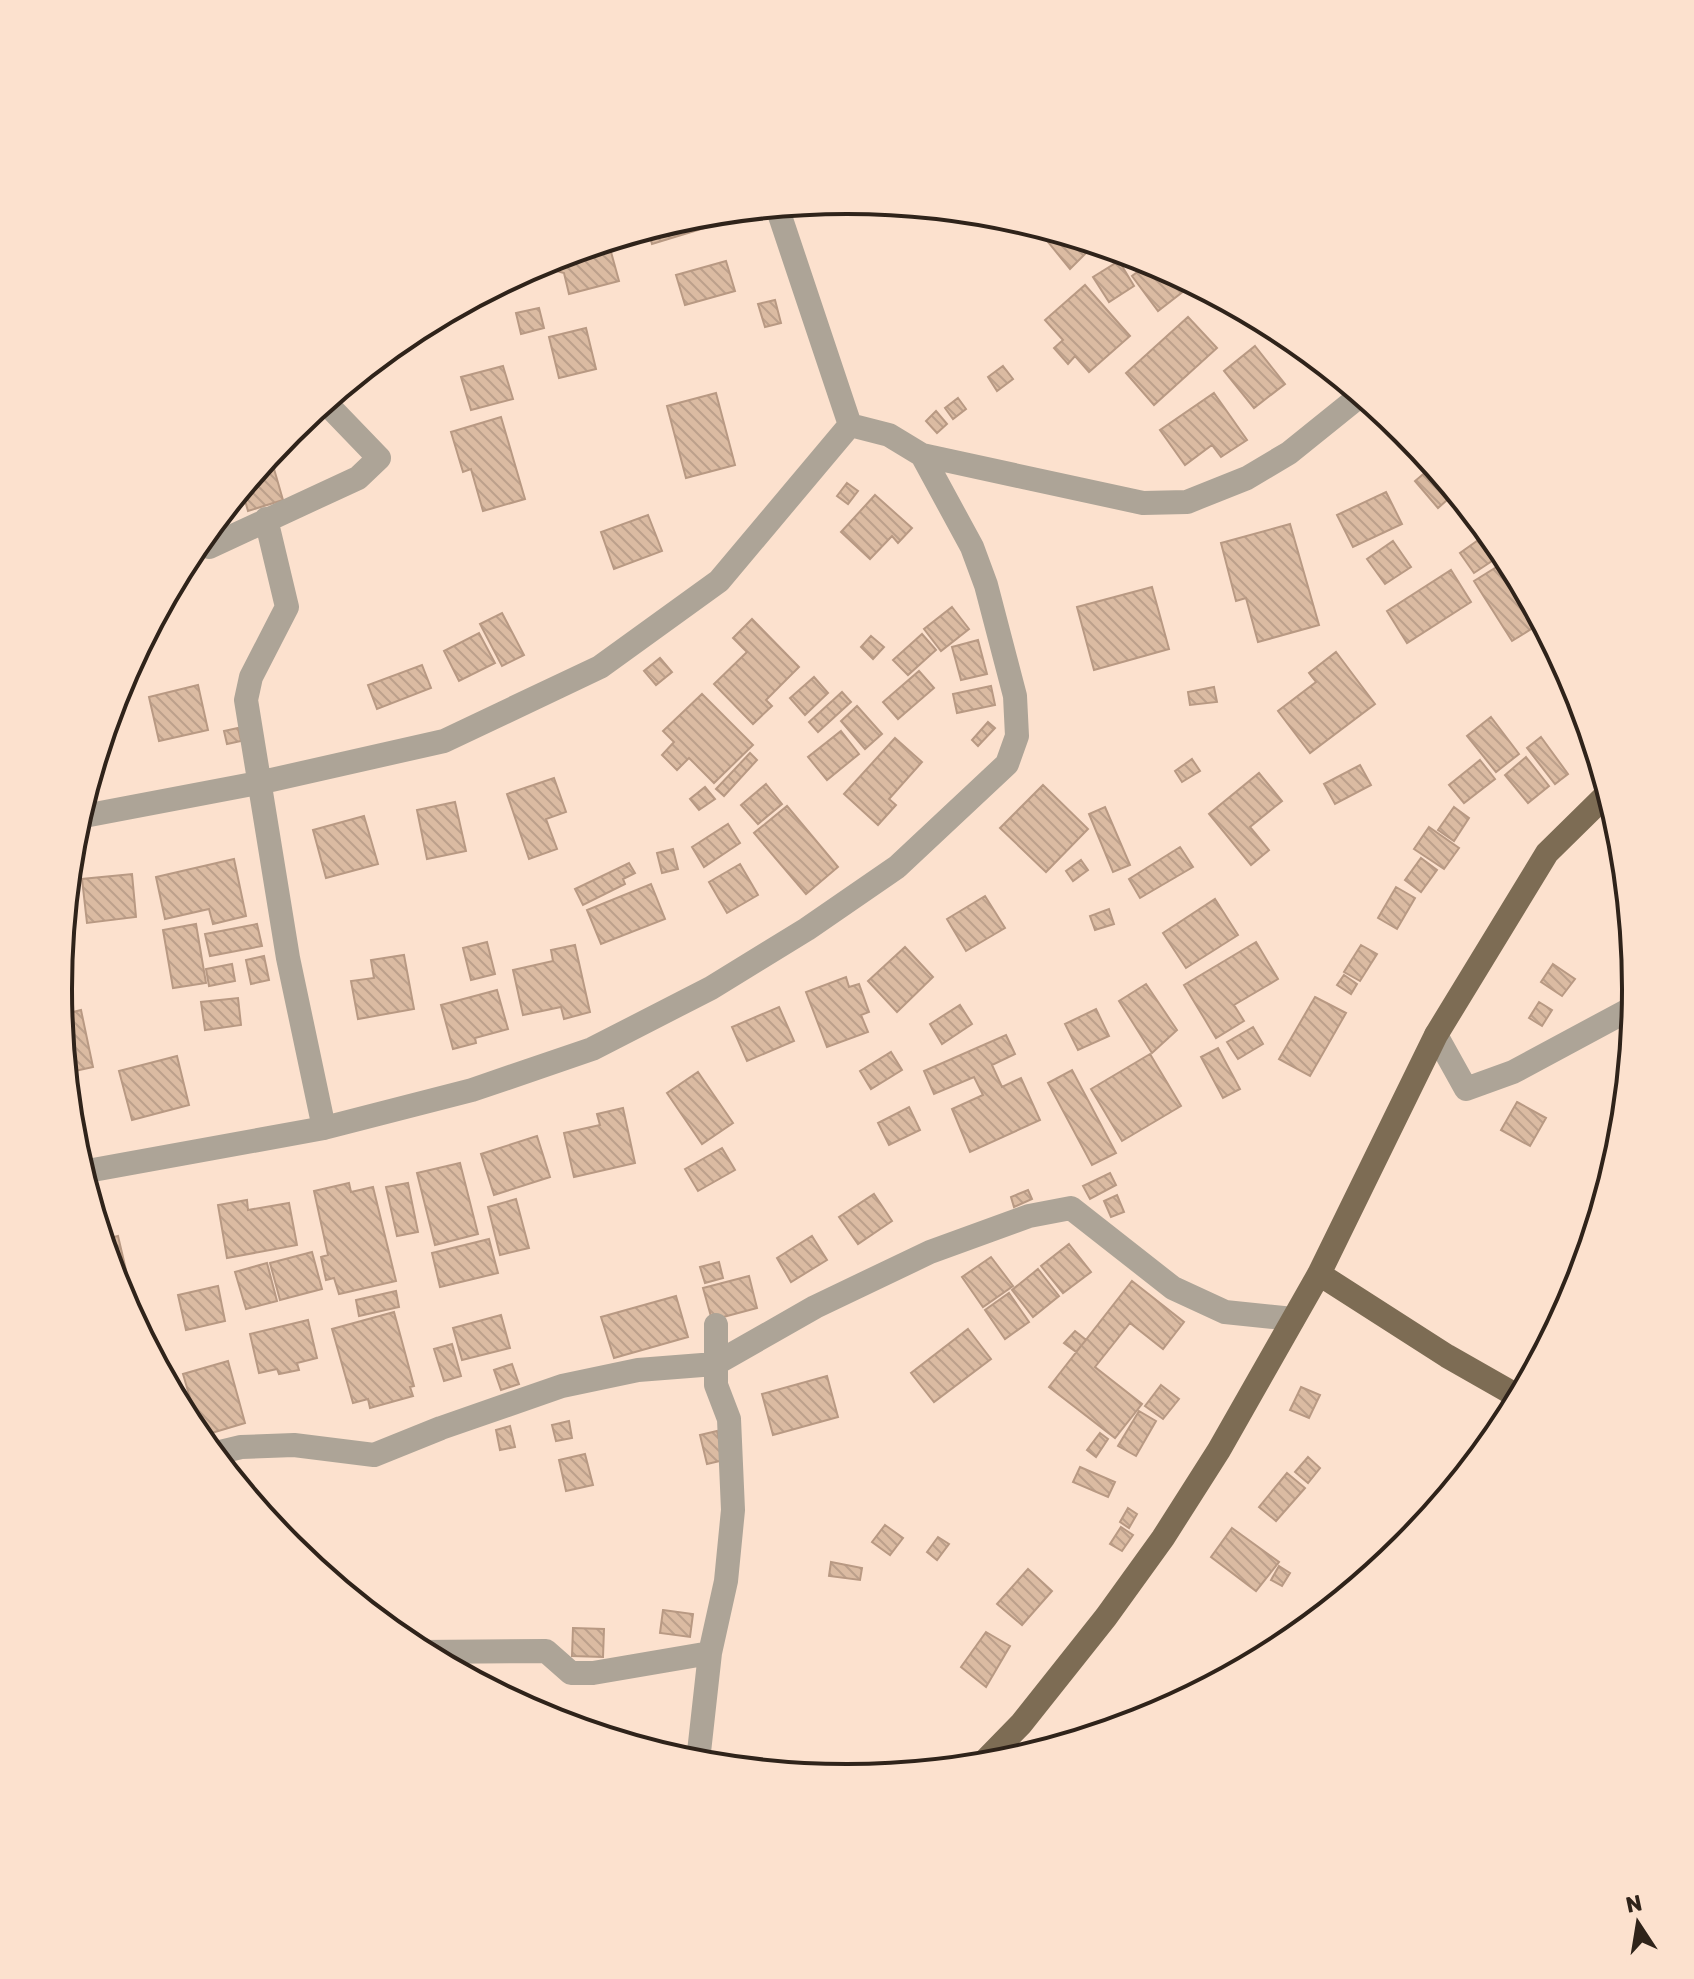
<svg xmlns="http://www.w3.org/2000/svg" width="1694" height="1979" viewBox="0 0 1694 1979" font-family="Rubik,sans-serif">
  <defs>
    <pattern id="building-back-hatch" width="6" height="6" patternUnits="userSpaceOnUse" patternTransform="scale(2)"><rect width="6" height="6" fill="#dbbba2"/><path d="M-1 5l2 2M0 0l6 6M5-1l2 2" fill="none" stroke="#bca08b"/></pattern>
  </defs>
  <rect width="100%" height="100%" fill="#fce1ce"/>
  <path fill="url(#building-back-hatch)" stroke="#b89983" stroke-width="2" d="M735,212L737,218L652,244L648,229L694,216Z
    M1035,226L1095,244L1070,269Z
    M608,241L619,281L569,294L564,273L553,270L550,259Z
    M726,261L735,291L685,305L676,275Z
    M1119,261L1134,286L1109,302L1093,277Z
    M1151,262L1193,284L1158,311L1132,276Z
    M1085,285L1130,336L1089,372L1075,356L1068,364L1054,348L1063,340L1045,320Z
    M775,300L781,323L765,327L758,304Z
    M539,308L544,328L521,334L516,313Z
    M1188,317L1217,348L1154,405L1126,373Z
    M586,328L596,369L559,378L549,337Z
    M1255,346L1285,384L1254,408L1224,371Z
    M503,366L513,399L471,410L461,377Z
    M1003,366L1013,379L997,391L988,377Z
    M716,393L735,465L686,478L667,406Z
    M1214,393L1247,440L1221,457L1212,445L1185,465L1160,430Z
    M958,398L966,409L953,419L945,408Z
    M936,411L947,424L937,433L926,421Z
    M501,417L525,499L483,511L471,469L463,472L451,432Z
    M270,455L283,500L248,511L242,490Z
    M1433,466L1455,493L1438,508L1415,481Z
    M847,483L858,491L848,504L837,496Z
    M1386,492L1402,524L1353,547L1337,515Z
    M875,495L912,528L898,543L892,536L870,559L841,532Z
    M648,515L662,551L614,569L601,532Z
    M1290,524L1319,625L1258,642L1246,598L1236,601L1221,543Z
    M1488,533L1504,553L1474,573L1460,553Z
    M1393,541L1411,567L1385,584L1367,559Z
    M1508,560L1541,623L1512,641L1474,581Z
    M1451,570L1471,602L1407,643L1387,611Z
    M1152,587L1169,649L1094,670L1077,607Z
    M952,607L969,629L941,651L924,629Z
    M502,613L524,655L502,666L480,624Z
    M752,619L799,667L766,700L772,706L753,724L714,684L747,652L733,638Z
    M479,633L495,663L459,681L444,651Z
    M922,634L936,650L908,675L893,660Z
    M871,636L884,647L873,659L861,647Z
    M978,640L987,674L961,680L952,647Z
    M1336,652L1375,704L1310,753L1278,711L1316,682L1309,673Z
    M660,658L672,672L656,685L644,671Z
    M422,665L431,688L377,709L368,685Z
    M919,671L934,688L898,719L883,702Z
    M814,677L828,693L805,715L790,698Z
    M198,685L208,730L159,741L149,697Z
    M991,686L995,705L957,713L953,694Z
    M1214,687L1217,702L1190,705L1188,692Z
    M842,692L851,702L818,732L809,722Z
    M702,694L753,745L714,783L689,758L677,770L662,755L674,742L663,731Z
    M857,706L882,734L865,749L841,721Z
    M1491,717L1519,754L1496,772L1467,736Z
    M988,722L995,728L978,746L972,740Z
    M238,728L241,741L227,744L224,731Z
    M841,731L859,754L827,780L808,757Z
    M1541,737L1568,774L1555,784L1527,748Z
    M895,738L922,762L889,799L896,805L878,825L844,794Z
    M750,753L757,760L724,796L716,789Z
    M1526,757L1549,786L1528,803L1505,775Z
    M1192,759L1200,771L1182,782L1175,771Z
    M1480,760L1495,779L1464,803L1449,785Z
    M1360,765L1371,785L1335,804L1324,784Z
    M1259,773L1282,801L1250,827L1269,850L1251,865L1209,814Z
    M554,778L566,812L546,819L557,849L529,859L507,794Z
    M766,784L782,804L758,824L741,805Z
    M1043,785L1088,829L1046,872L1000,828Z
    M705,787L715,799L699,810L690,799Z
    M455,802L466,851L427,859L417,810Z
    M787,806L838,867L806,894L754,833Z
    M1105,807L1130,865L1113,872L1089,814Z
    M1454,807L1469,818L1454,841L1438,830Z
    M364,816L378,864L326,878L313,830Z
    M728,824L740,843L704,867L692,847Z
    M1429,827L1459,848L1444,869L1414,849Z
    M1180,847L1193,867L1140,898L1129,879Z
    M673,849L678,869L662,873L657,853Z
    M1421,858L1437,870L1421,892L1405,880Z
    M234,859L246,916L213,924L209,909L165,919L156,877Z
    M1081,860L1088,870L1073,881L1066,871Z
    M629,863L635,873L623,879L625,884L583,905L575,889Z
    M740,864L758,895L727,913L709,882Z
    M132,874L136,917L87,923L82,879Z
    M651,884L665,919L601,944L587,910Z
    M1396,887L1415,898L1397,929L1378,918Z
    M985,896L1005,928L966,951L947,919Z
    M1215,899L1238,935L1186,968L1163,933Z
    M1109,909L1114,924L1095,930L1090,916Z
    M196,924L206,983L173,988L163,930Z
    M257,924L262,946L210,956L205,934Z
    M487,942L495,974L471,980L463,948Z
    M1256,942L1278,979L1234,1005L1244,1021L1216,1038L1184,985Z
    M575,945L590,1012L564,1019L561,1007L523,1015L513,970L553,961L551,950Z
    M1361,945L1377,954L1360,981L1344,972Z
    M905,947L933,977L897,1012L868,981Z
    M404,955L414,1009L358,1019L351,981L374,978L371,960Z
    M264,956L269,980L251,984L246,960Z
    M232,964L235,981L209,986L206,969Z
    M1553,964L1575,979L1562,996L1541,982Z
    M1344,975L1357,984L1351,994L1337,985Z
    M846,977L849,987L859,984L869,1012L861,1015L868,1032L827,1047L806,992Z
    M1146,984L1177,1030L1152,1053L1119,1001Z
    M497,990L508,1029L475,1038L476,1043L453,1049L441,1005Z
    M1315,997L1346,1013L1310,1076L1279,1059Z
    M238,998L241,1025L205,1030L201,1002Z
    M1539,1002L1552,1010L1542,1026L1529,1018Z
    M960,1005L972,1024L942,1044L930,1024Z
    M779,1007L794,1041L747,1061L732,1027Z
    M1096,1009L1109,1036L1078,1050L1065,1024Z
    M81,1010L93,1067L66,1073L61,1015Z
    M1253,1027L1263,1044L1238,1059L1227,1042Z
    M1006,1035L1015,1054L992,1065L1002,1087L1021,1078L1040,1120L970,1152L952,1109L983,1095L974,1077L934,1094L924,1071Z
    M1218,1048L1240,1089L1223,1098L1201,1057Z
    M891,1052L902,1070L871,1089L860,1071Z
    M1150,1054L1181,1106L1122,1141L1091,1089Z
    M177,1056L189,1105L132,1120L119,1071Z
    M1072,1070L1116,1153L1092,1165L1048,1083Z
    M698,1072L733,1123L702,1144L667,1093Z
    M1517,1102L1546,1118L1530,1146L1501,1130Z
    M909,1107L920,1130L889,1145L878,1123Z
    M623,1108L635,1163L574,1177L564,1133L600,1125L597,1114Z
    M537,1136L550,1177L494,1195L481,1154Z
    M722,1148L735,1170L698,1191L685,1169Z
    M460,1163L478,1234L435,1245L417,1173Z
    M1110,1173L1116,1185L1090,1199L1083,1186Z
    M349,1183L351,1192L373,1187L396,1281L339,1294L334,1278L326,1280L321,1257L328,1255L314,1191Z
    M408,1183L418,1232L397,1236L386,1187Z
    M1028,1190L1032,1199L1014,1207L1011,1197Z
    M874,1194L892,1221L858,1244L839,1217Z
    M1117,1195L1124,1212L1111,1217L1104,1201Z
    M516,1199L529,1248L500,1255L488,1207Z
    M247,1200L248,1210L289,1203L297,1245L227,1258L218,1205Z
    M118,1236L130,1287L118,1290L102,1240Z
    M812,1236L827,1260L791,1282L777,1258Z
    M489,1239L498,1273L440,1287L432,1253Z
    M1069,1244L1091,1272L1063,1293L1041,1266Z
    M312,1252L322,1289L280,1300L270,1263Z
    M991,1257L1013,1286L983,1307L962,1277Z
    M719,1262L723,1278L705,1283L700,1267Z
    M267,1263L277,1301L246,1309L235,1272Z
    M1038,1269L1059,1296L1033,1317L1012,1290Z
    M749,1276L757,1308L712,1320L703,1288Z
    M1132,1281L1184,1322L1163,1349L1130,1323L1095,1367L1142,1404L1115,1438L1049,1387Z
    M218,1286L225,1321L186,1330L178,1295Z
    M396,1291L399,1307L359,1316L356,1300Z
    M1009,1293L1029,1322L1005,1339L985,1310Z
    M676,1296L688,1337L614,1358L601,1317Z
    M394,1312L414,1386L410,1387L413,1396L370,1408L368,1399L353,1403L332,1329Z
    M501,1315L510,1348L462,1360L453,1328Z
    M308,1320L317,1358L297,1363L299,1370L279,1374L277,1369L259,1373L250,1334Z
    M968,1329L991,1359L934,1402L911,1373Z
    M1075,1331L1086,1340L1076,1352L1064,1343Z
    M452,1344L461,1376L444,1381L434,1349Z
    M228,1361L245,1423L198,1437L182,1411L193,1408L183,1374Z
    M512,1364L519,1384L501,1390L494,1370Z
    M827,1376L838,1417L773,1435L762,1394Z
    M1161,1385L1179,1399L1163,1419L1145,1406Z
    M1301,1387L1320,1395L1309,1418L1290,1410Z
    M1139,1411L1156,1421L1136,1456L1118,1446Z
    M569,1421L572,1438L556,1441L552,1425Z
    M510,1426L515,1447L500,1450L496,1430Z
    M717,1431L724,1460L707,1464L700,1435Z
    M1100,1433L1108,1439L1096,1457L1087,1450Z
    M585,1454L593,1485L566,1491L559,1460Z
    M1308,1457L1320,1468L1308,1483L1295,1472Z
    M1080,1467L1115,1482L1108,1497L1073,1482Z
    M1287,1473L1305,1488L1276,1521L1259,1507Z
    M1128,1508L1137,1514L1129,1528L1120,1522Z
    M885,1525L903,1538L890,1555L872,1542Z
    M1121,1527L1133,1535L1122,1551L1110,1544Z
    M1232,1528L1279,1562L1256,1591L1211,1557Z
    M938,1537L949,1544L937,1560L927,1552Z
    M831,1562L862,1568L860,1580L829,1576Z
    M1279,1566L1290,1573L1282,1586L1271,1580Z
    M1028,1569L1052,1591L1022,1625L997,1604Z
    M663,1610L693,1614L690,1637L660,1633Z
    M573,1628L604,1629L603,1657L572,1656Z
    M986,1632L1010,1646L986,1687L961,1667Z"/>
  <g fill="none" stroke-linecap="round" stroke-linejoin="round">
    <path stroke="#ada497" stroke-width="24" d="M777,207L850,425
      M850,425L889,435L922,455L1143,503L1187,502L1247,478L1289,453L1361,395
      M266,519L287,607L251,677L246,700L288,958L324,1128
      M200,540L201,544L209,547L358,478L379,458L325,402
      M79,817L258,783L444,741L600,667L719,581L850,425
      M1436,1035L1466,1089L1513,1072L1634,1007
      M82,1172L324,1128L472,1090L592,1049L711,988L807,929L897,867L1007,764L1017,736L1015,696L986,585L972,547L922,455
      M212,1454L241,1447L294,1445L374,1455L441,1428L562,1386L638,1370L715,1364L815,1307L930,1252L1029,1216L1071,1208L1173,1288L1225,1312L1293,1319
      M420,1652L546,1651L571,1673H593L710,1653L699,1752L700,1764
      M710,1653L726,1581L733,1510L729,1419L716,1385V1325"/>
    <path stroke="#7d6c54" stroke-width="24" d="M1319,1274L1447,1356L1519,1397
      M981,1765L1021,1724L1106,1617L1163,1538L1219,1450L1319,1274L1436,1035L1547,853L1608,793"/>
  </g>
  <path d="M0 0H1694V1979H0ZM72 989a775 775 0 1 1 1550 0a775 775 0 1 1-1550 0Z" fill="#fce1ce" fill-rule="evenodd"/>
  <path fill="none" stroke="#2f231a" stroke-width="4" d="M72 989a775 775 0 1 1 1550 0a775 775 0 1 1-1550 0Z"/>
  <g transform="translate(1638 1923) rotate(348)" stroke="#fce1ce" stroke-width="6" paint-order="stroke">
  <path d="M0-6L14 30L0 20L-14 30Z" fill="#2f231a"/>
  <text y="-12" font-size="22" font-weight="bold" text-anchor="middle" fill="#2f231a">N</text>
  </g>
</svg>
